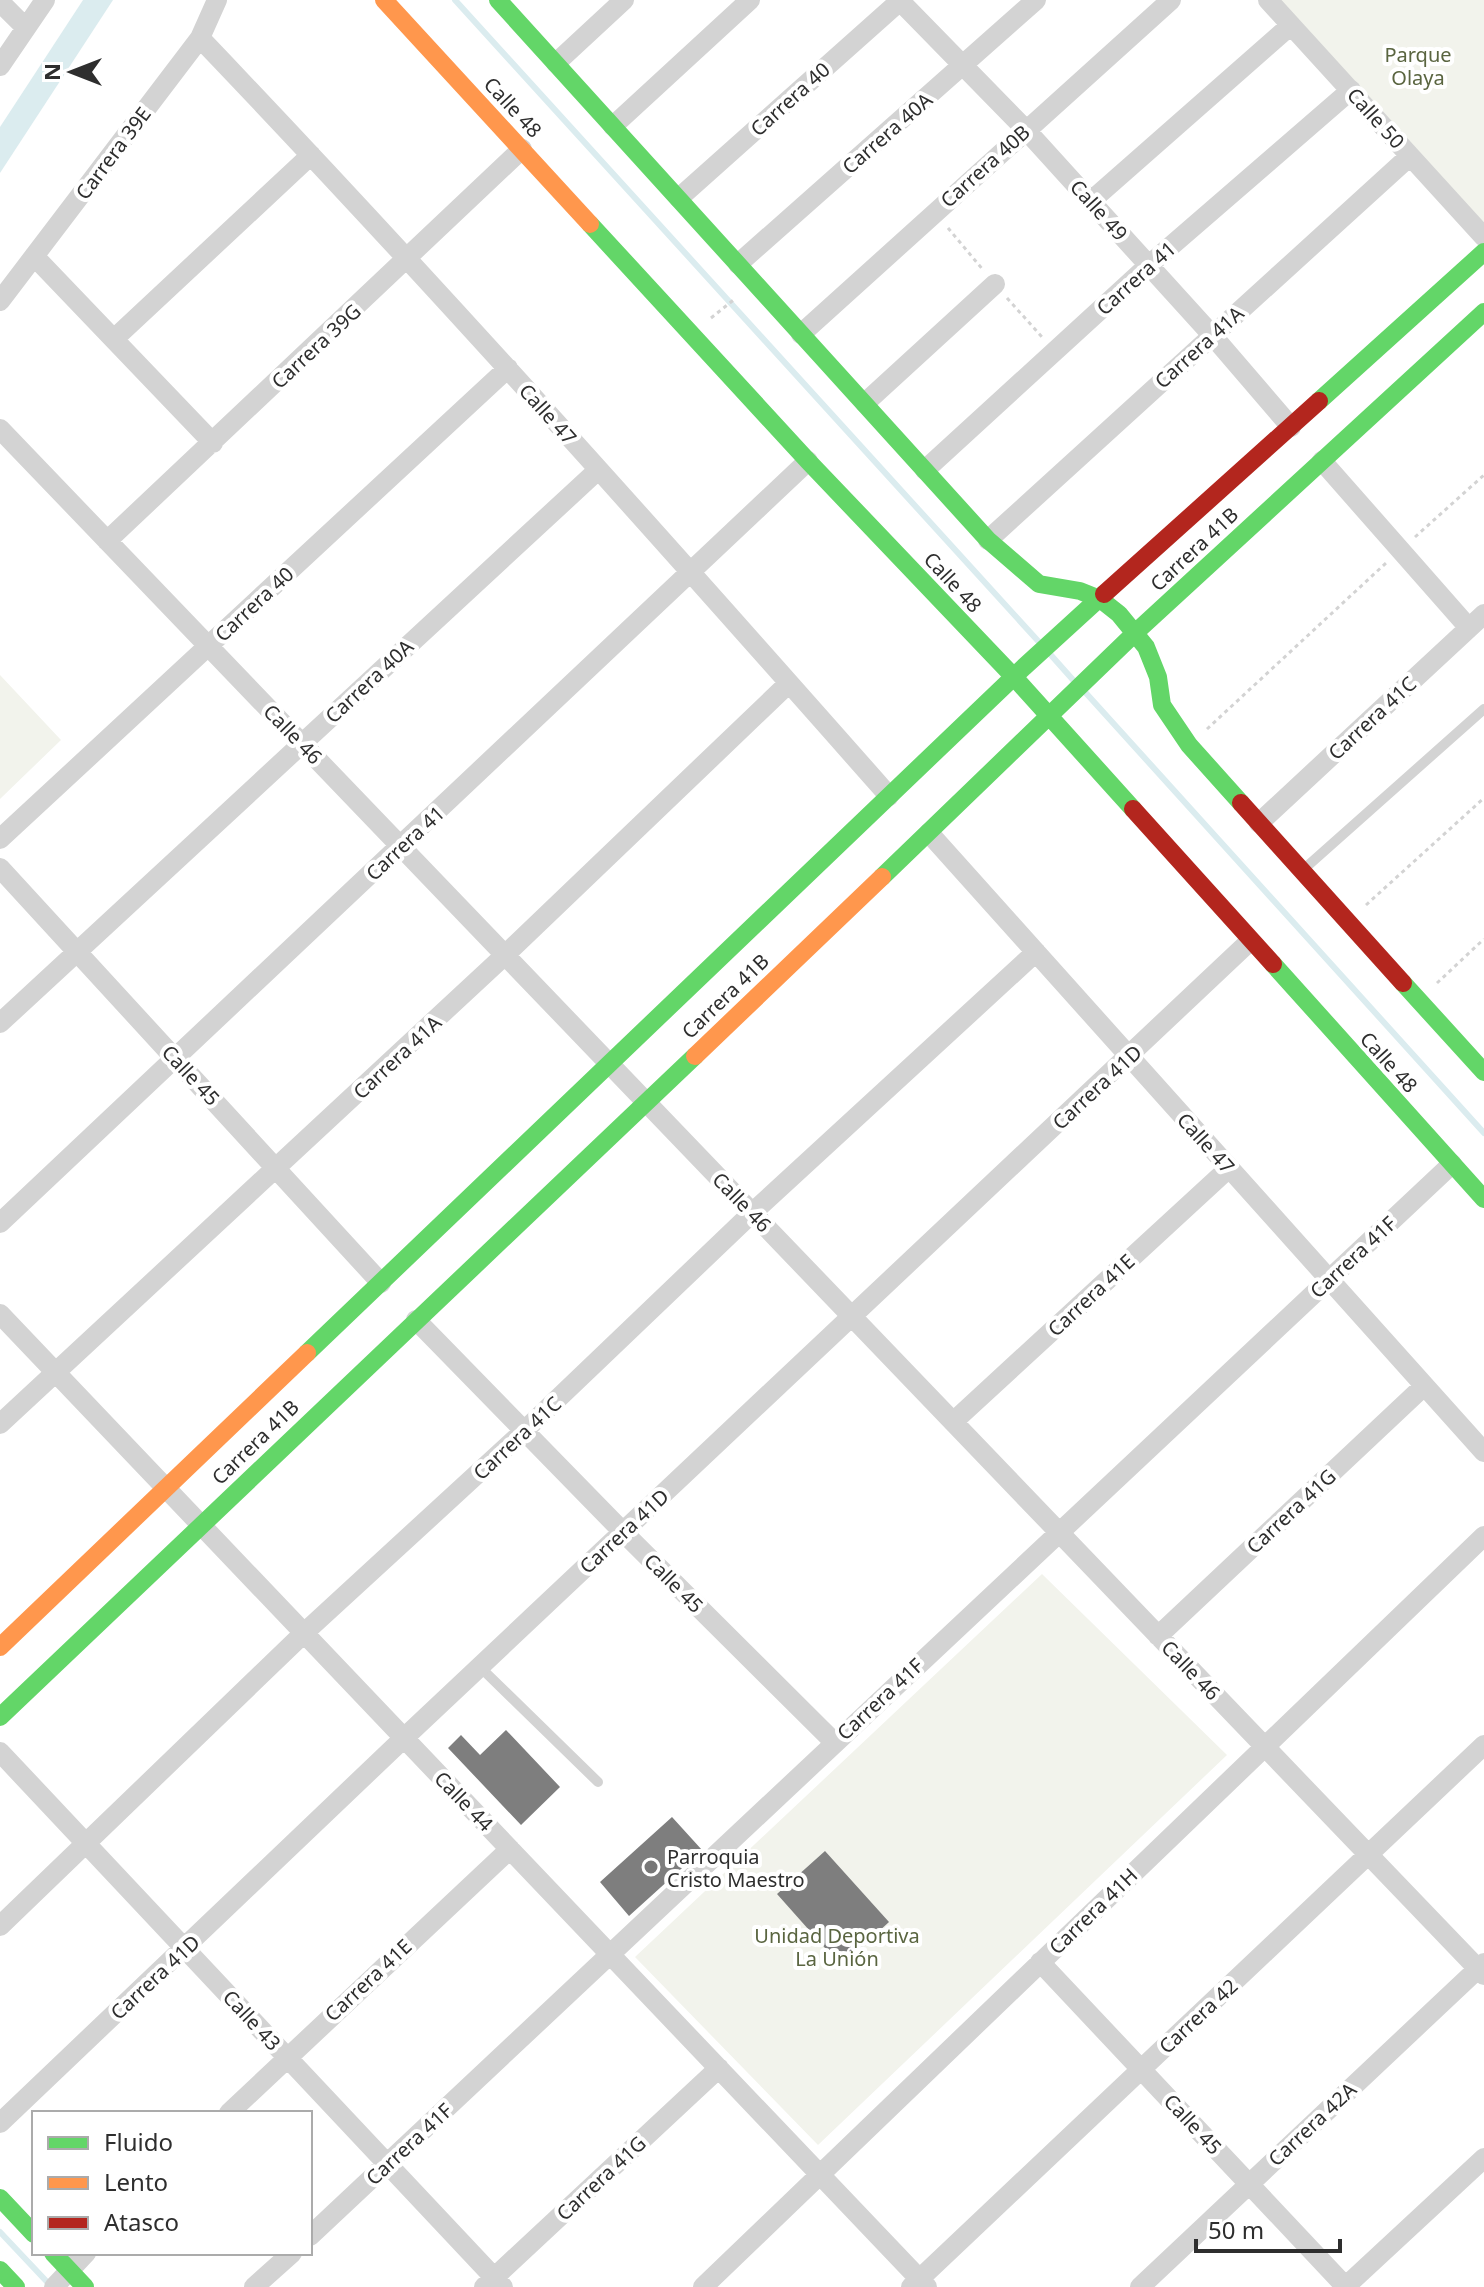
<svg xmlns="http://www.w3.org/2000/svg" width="1484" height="2287" viewBox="0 0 1484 2287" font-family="'Noto Sans',sans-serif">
  <rect width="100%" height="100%" fill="#fff"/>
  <path fill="#f2f3ec" d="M1270,0H1484V237Z
    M0,675L61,740L0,799Z
    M1042,1574L1227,1755L818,2145L635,1957Z"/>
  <path fill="#dbecef" d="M83,0H113L0,173V127Z"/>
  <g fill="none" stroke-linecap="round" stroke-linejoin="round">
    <path stroke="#dbecef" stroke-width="6" d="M455,0L1039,642
      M1050,654L1074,681
      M1085,692L1484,1133
      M0,2232L50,2285"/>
  </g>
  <path fill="#7e7e7e" d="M506,1730L560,1787L521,1825L448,1748L461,1735L480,1755Z
    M672,1817L702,1850L629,1916L600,1882Z
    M825,1851L889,1922L841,1966L777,1894Z"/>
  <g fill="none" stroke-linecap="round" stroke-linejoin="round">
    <path stroke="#d3d3d3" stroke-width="3" stroke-dasharray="4 4" stroke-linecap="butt" d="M948,228L984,271
      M1007,298L1042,337
      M711,318L736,298
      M1415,537L1484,475
      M1207,729L1386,563
      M1366,905L1484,798
      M1437,983L1484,939"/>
    <path stroke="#d3d3d3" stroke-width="10" d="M1304,869L1484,709
      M480,1667L598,1782"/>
    <path stroke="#d3d3d3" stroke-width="20" d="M899,0L1026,130L1212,335L1291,427
      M1268,0L1484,237
      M0,2L26,28
      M200,38C436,285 663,540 889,796
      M556,63L624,0
      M0,66L45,0
      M613,126L750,0
      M679,198L901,0
      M1091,201L1291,25
      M34,256L213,443
      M738,264L1036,0
      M0,301L200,38L217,0
      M801,334L1171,0
      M115,338L311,155
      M865,403L995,284
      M0,429L1484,1975
      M1322,461L1469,628
      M925,470L1149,265L1351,90
      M988,540L1410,156
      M107,541L522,149
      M1259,823L1484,614
      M929,833L1484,1452
      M0,839L508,368
      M0,868L381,1283
      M0,1023L598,470
      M0,1223L808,461
      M0,1314L927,2287
      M416,1320L623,1532L834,1742
      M953,1422L1229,1168
      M0,1424L505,955L788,684
      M1158,1636L1424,1386
      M0,1752L503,2287
      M0,1926L304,1633L525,1430L752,1213L1036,952
      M1040,1962L1346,2287
      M229,2113L510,1849
      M0,2123L404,1738L1250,941
      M310,2236L1452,1164
      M54,2287L86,2253
      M254,2287L292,2253
      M484,2287L719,2068
      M703,2287L1484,1536
      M911,2287L1484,1745
      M1140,2287L1484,1963
      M1345,2287L1484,2158"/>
    <path stroke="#63d668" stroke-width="18" d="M498,0L988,540L1039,584L1080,591L1100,599L1119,614L1146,647L1158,677L1162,705L1189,745L1241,803
      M590,224L808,461L1014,677L1133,809
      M1319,401L1484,252
      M882,877L1136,632L1484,312
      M1273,964L1484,1199
      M1403,983L1484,1072
      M307,1353L1024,667L1104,594
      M0,1717L695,1056
      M0,2198L34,2234
      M53,2253L85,2287
      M0,2270L16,2287"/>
    <path stroke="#ff974d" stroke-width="18" d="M384,0L590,224
      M695,1056L882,877
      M0,1647L307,1353"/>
    <path stroke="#b3261e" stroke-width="18" d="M1104,594L1319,401
      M1241,803L1403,983
      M1133,809L1273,964"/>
  </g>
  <circle fill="#777" stroke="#fff" stroke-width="3" cx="651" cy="1867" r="8"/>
  <g text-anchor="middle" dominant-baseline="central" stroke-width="8" stroke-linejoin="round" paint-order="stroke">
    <g font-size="20" fill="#5a6540" stroke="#fff">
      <text x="1418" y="54">Parque<tspan x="1418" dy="23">Olaya</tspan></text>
      <text x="837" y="1935">Unidad Deportiva<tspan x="837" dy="23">La Unión</tspan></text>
    </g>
    <g font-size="20" fill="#2e2e2e" stroke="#fff">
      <text transform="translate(790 99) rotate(-42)">Carrera 40</text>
      <text transform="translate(513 107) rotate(47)">Calle 48</text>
      <text transform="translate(1376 118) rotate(48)">Calle 50</text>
      <text transform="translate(887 133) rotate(-41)">Carrera 40A</text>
      <text transform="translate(113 153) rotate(-53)">Carrera 39E</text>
      <text transform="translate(985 166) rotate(-42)">Carrera 40B</text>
      <text transform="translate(1099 210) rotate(48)">Calle 49</text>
      <text transform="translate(1136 278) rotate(-42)">Carrera 41</text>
      <text transform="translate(316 346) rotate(-43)">Carrera 39G</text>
      <text transform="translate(1199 347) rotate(-42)">Carrera 41A</text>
      <text transform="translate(548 414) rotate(48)">Calle 47</text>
      <text transform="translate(1194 549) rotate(-43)">Carrera 41B</text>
      <text transform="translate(953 582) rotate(47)">Calle 48</text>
      <text transform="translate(254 604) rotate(-43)">Carrera 40</text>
      <text transform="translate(369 681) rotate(-43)">Carrera 40A</text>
      <text transform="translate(1372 718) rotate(-43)">Carrera 41C</text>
      <text transform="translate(293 734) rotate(46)">Calle 46</text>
      <text transform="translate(405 843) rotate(-43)">Carrera 41</text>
      <text transform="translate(725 996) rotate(-44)">Carrera 41B</text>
      <text transform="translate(397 1057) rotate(-43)">Carrera 41A</text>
      <text transform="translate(1389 1062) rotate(48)">Calle 48</text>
      <text transform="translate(191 1075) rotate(47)">Calle 45</text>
      <text transform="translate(1097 1087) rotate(-43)">Carrera 41D</text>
      <text transform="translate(1206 1143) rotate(48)">Calle 47</text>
      <text transform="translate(742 1202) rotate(46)">Calle 46</text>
      <text transform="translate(1353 1257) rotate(-43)">Carrera 41F</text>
      <text transform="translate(1091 1295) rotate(-43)">Carrera 41E</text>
      <text transform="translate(517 1438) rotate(-43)">Carrera 41C</text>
      <text transform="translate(255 1442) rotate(-44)">Carrera 41B</text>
      <text transform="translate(1291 1511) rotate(-43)">Carrera 41G</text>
      <text transform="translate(624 1531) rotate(-43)">Carrera 41D</text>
      <text transform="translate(674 1583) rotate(45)">Calle 45</text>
      <text transform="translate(1191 1670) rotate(46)">Calle 46</text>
      <text transform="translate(880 1699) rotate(-43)">Carrera 41F</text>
      <text transform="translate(464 1801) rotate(46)">Calle 44</text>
      <text transform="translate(1093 1911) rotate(-44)">Carrera 41H</text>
      <text transform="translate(155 1977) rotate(-43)">Carrera 41D</text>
      <text transform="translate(368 1980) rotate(-43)">Carrera 41E</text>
      <text transform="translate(1198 2016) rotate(-43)">Carrera 42</text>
      <text transform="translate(252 2020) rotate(47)">Calle 43</text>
      <text transform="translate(1193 2124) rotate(47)">Calle 45</text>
      <text transform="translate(1312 2124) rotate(-43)">Carrera 42A</text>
      <text transform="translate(409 2144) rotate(-43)">Carrera 41F</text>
      <text transform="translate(601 2178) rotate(-43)">Carrera 41G</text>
    </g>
    <g font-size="20" fill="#2e2e2e" stroke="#fff" text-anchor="start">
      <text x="667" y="1856">Parroquia<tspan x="667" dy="23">Cristo Maestro</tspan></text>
    </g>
  </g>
  <rect x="32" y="2111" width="280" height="144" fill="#ffffff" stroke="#ababab" stroke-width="2"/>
  <rect x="48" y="2137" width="40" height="12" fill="#63d668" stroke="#ababab" stroke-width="2"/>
  <text x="104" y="2151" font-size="24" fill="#2e2e2e">Fluido</text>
  <rect x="48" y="2177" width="40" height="12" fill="#ff974d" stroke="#ababab" stroke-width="2"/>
  <text x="104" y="2191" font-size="24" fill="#2e2e2e">Lento</text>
  <rect x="48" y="2217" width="40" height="12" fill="#b3261e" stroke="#ababab" stroke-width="2"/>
  <text x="104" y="2231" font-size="24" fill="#2e2e2e">Atasco</text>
  <g transform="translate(72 72) rotate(270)" stroke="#ffffff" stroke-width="6" paint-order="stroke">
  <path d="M0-6L14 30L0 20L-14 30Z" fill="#2e2e2e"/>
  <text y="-12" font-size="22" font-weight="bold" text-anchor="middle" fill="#2e2e2e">N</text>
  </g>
  <path d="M1196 2239v12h144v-12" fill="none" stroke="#2e2e2e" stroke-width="4"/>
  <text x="1208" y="2239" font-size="24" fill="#2e2e2e" stroke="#ffffff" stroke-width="6" paint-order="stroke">50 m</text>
</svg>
